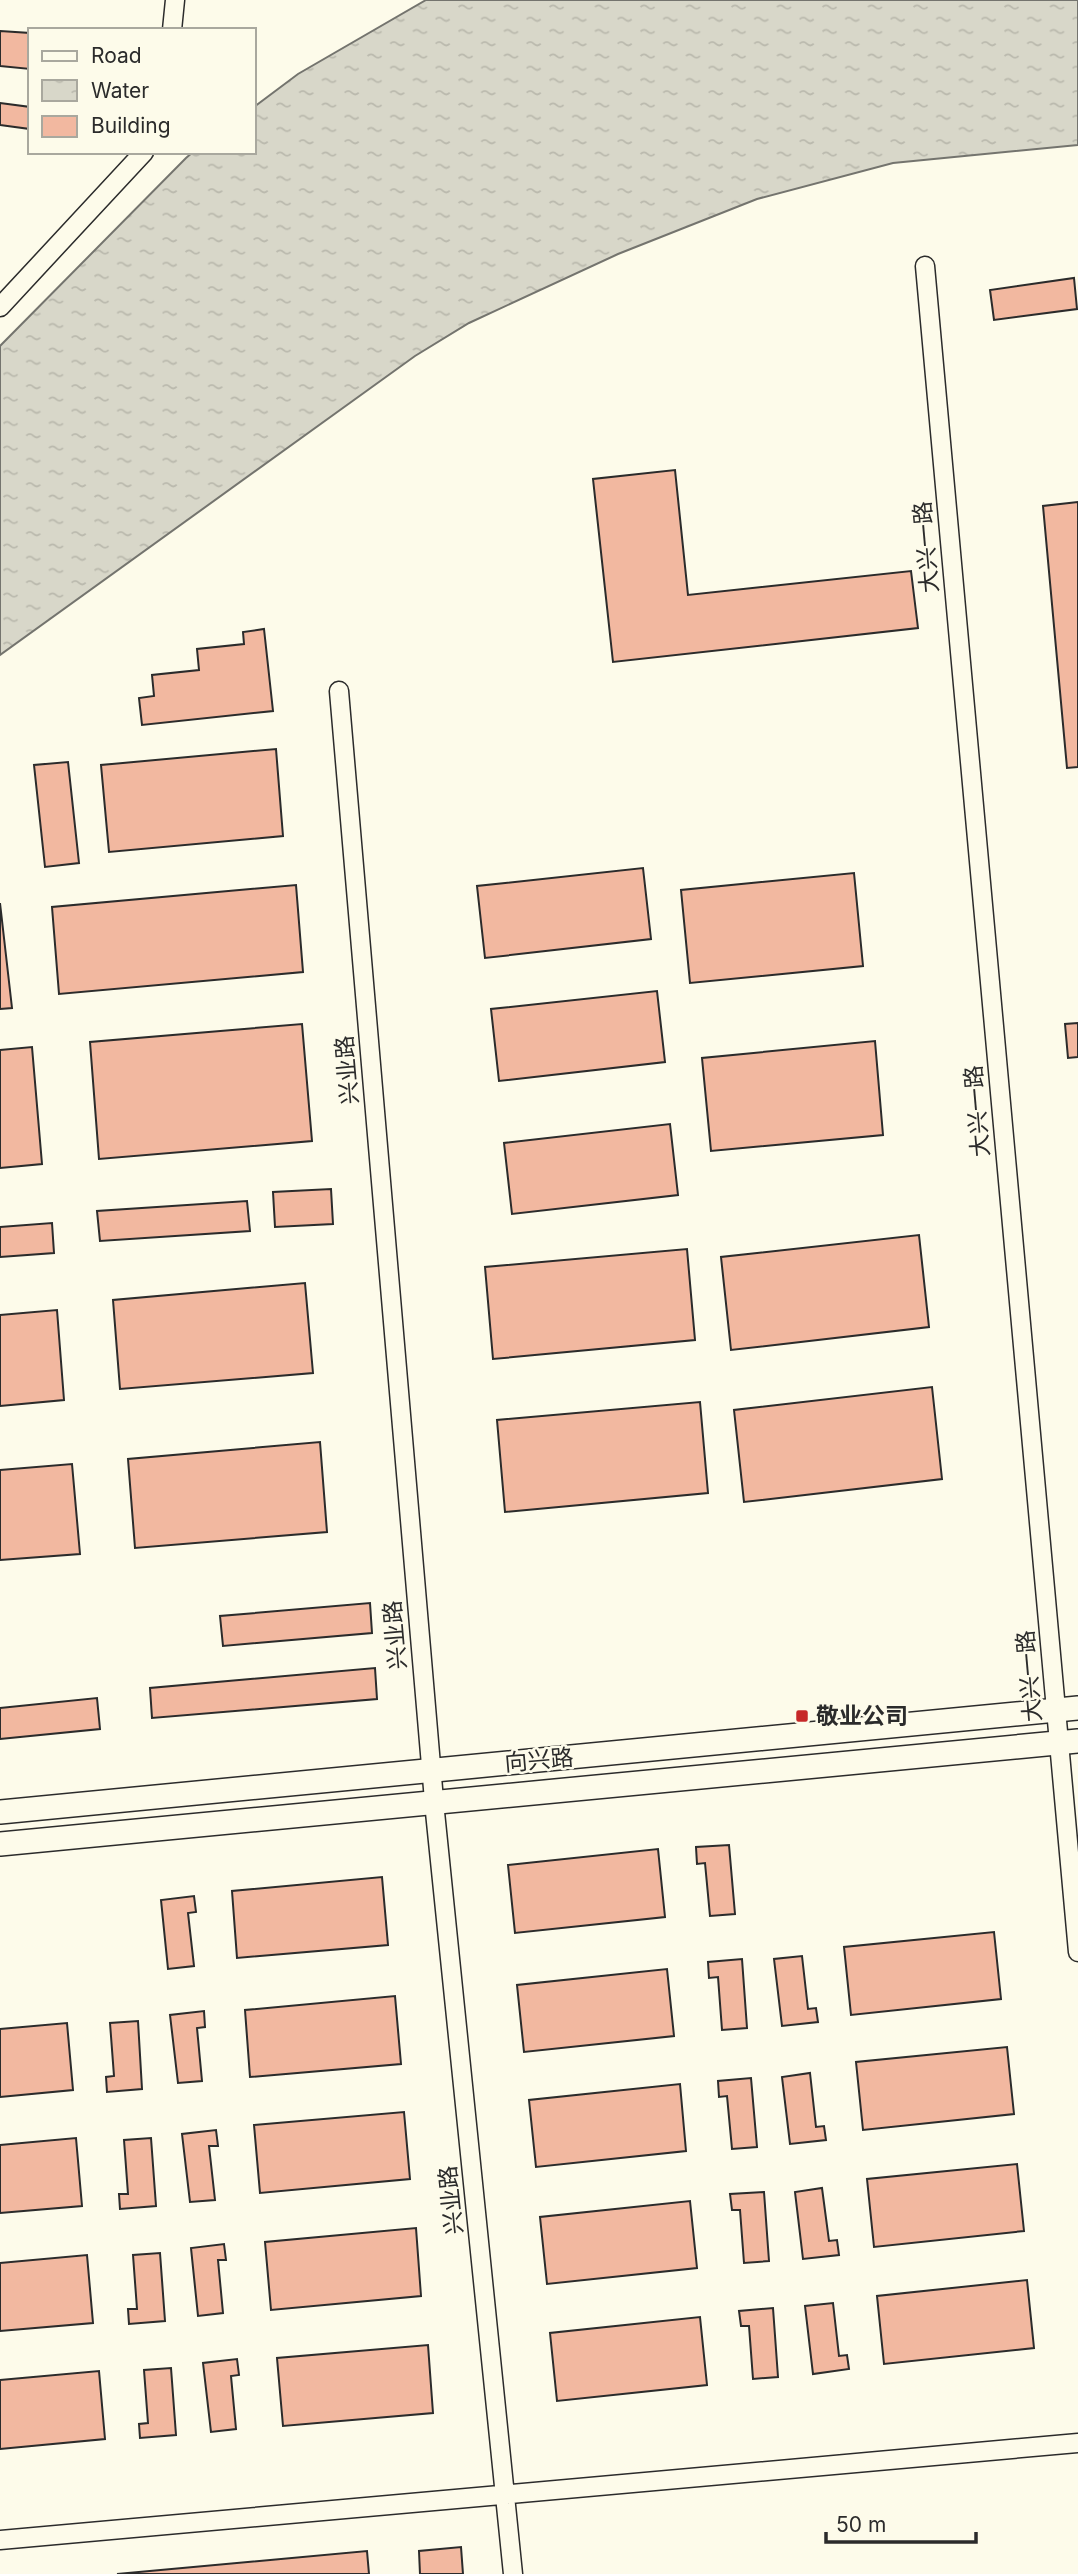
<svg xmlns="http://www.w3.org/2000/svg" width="1078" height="2574" viewBox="0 0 1078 2574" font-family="Inter,'Noto Sans SC',sans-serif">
  <defs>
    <pattern id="water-ripples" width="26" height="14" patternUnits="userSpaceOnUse" patternTransform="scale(1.75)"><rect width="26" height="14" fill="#d8d7c9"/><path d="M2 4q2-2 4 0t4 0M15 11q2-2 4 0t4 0" fill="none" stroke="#bab9ad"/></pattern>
  </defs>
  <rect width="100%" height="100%" fill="#fdfbea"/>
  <path fill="url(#water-ripples)" stroke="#74746e" stroke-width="2" d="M426,0H1078V145L893,163L757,199L618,254L469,323L415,356L0,655V346L186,158L193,152H254V107L298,74Z"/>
  <path fill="#f2b8a0" stroke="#2b2b2b" stroke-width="2" d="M0,31L30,33V69L0,66Z
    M0,103L30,107V129L0,125Z
    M1074,278L1077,309L994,320L990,290Z
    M675,470L688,595L911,571L918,628L613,662L593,479Z
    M1078,502V767L1067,768L1043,506Z
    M264,629L273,711L142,725L139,698L154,696L152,675L199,670L197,649L244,644L243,632Z
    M276,749L283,836L109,852L101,765Z
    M68,762L79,863L45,867L34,765Z
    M643,868L651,939L485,958L477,886Z
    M854,873L863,966L690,983L681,890Z
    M296,885L303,972L59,994L52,907Z
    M0,903L12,1008L0,1009Z
    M657,991L665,1062L499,1081L491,1009Z
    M1078,1023V1057L1068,1058L1065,1024Z
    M302,1024L312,1141L99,1159L90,1042Z
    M875,1041L883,1135L711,1151L702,1058Z
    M32,1047L42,1164L0,1168V1050Z
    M670,1124L678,1195L512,1214L504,1143Z
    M331,1189L333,1224L275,1227L273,1192Z
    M247,1201L250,1231L100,1241L97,1211Z
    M52,1223L54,1253L0,1257V1227Z
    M919,1235L929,1327L731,1350L721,1257Z
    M687,1249L695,1340L493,1359L485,1267Z
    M305,1283L313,1373L120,1389L113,1300Z
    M57,1310L64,1400L0,1406V1315Z
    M932,1387L942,1479L744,1502L734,1410Z
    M700,1402L708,1493L505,1512L497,1420Z
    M320,1442L327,1532L135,1548L128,1459Z
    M72,1464L80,1554L0,1560V1470Z
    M370,1603L372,1633L223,1646L220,1616Z
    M375,1668L377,1699L152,1718L150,1688Z
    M97,1698L100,1729L0,1739V1708Z
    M729,1845L735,1914L710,1916L705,1863L697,1864L696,1847Z
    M658,1849L665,1917L515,1933L508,1865Z
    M382,1877L388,1945L237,1958L232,1891Z
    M194,1896L196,1912L188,1913L194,1966L168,1969L161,1900Z
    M994,1932L1001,1999L851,2015L844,1947Z
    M802,1956L808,2009L816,2008L818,2022L782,2026L774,1959Z
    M742,1959L747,2028L722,2030L718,1977L709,1978L708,1962Z
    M667,1969L674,2036L524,2052L517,1985Z
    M395,1996L401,2064L250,2077L245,2010Z
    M204,2011L205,2027L197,2028L202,2081L178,2083L170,2015Z
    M138,2021L142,2089L107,2092L106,2077L114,2076L110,2023Z
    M67,2023L73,2090L0,2097V2029Z
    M1007,2047L1014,2114L863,2130L856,2062Z
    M810,2073L816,2127L824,2126L826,2140L790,2144L782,2077Z
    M751,2078L757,2147L732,2149L727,2096L719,2097L718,2081Z
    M680,2084L686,2151L536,2167L529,2100Z
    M404,2112L410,2179L260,2193L254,2125Z
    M216,2130L218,2146H209L215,2200L190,2202L182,2134Z
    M76,2138L82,2206L0,2213V2145Z
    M151,2138L156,2206L120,2209L119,2194H128L124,2140Z
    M1017,2164L1024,2231L874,2247L867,2179Z
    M822,2188L829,2241L837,2240L839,2255L803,2259L795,2192Z
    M764,2192L769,2261L744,2263L740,2210H732L730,2194Z
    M690,2201L697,2268L547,2284L540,2217Z
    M416,2228L421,2296L271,2310L265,2242Z
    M224,2244L226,2260H218L223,2313L198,2316L191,2248Z
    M160,2253L165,2321L129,2324L128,2309H137L133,2255Z
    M87,2255L93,2323L0,2331V2263Z
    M1027,2280L1034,2348L884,2364L877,2296Z
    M833,2303L839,2356L847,2355L849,2369L813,2374L805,2306Z
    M773,2308L778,2377L753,2379L749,2326H741L739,2311Z
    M700,2317L707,2385L557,2401L550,2333Z
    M428,2345L433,2413L283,2426L277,2358Z
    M237,2359L239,2375L231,2376L236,2429L211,2432L203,2363Z
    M171,2368L176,2435L140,2438L139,2424L148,2423L144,2370Z
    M99,2371L105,2439L0,2449V2380Z
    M461,2547L463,2574H420L419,2551Z
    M367,2551L369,2574H117Z"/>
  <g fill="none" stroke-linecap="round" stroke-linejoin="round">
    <defs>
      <path id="minor" d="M172,30L175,0
        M925,266L1078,1952
        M0,307L144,152
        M339,691L435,1812L513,2574
        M0,2540L1078,2443"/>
      <path id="tertiary" d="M0,1812L1078,1708
        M0,1844L1078,1741"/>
    </defs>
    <use href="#minor" stroke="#2b2b2b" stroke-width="21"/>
    <use href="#tertiary" stroke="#2b2b2b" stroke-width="26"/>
    <use href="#minor" stroke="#fdfbea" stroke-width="18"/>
    <use href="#tertiary" stroke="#fdfbea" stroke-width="23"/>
  </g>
  <rect fill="#c62828" stroke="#fdfbea" stroke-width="2.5" x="795" y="1709" width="14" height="14" rx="3.5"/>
  <g text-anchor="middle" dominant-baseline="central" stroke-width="5" stroke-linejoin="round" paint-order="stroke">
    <g font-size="23" fill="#2b2b2b" stroke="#fdfbea">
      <text transform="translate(926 547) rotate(-95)">大兴一路</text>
      <text transform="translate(347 1070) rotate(-95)">兴业路</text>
      <text transform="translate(977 1111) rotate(-95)">大兴一路</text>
      <text transform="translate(395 1635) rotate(-95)">兴业路</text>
      <text transform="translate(1029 1676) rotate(-95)">大兴一路</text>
      <text transform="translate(539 1760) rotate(-5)">向兴路</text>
      <text transform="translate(451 2200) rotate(-96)">兴业路</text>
    </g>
    <g font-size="23" font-weight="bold" fill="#2b2b2b" stroke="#fdfbea" text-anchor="start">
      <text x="816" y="1716">敬业公司</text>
    </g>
  </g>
  <rect x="28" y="28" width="228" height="126" fill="#fdfbea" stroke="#a9a89e" stroke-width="2"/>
  <rect x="42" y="51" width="35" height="10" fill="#fdfbea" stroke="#a9a89e" stroke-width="2"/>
  <text x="91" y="63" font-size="21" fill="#2b2b2b">Road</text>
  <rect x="42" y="80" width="35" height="21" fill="url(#water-ripples)" stroke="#a9a89e" stroke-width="2"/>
  <text x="91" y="98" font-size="21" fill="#2b2b2b">Water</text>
  <rect x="42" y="116" width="35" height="21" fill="#f2b8a0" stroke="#a9a89e" stroke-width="2"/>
  <text x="91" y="133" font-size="21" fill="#2b2b2b">Building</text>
  <path d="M826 2532v10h150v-10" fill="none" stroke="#2b2b2b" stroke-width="3.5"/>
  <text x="836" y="2532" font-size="21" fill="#2b2b2b" stroke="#fdfbea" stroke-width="5" paint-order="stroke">50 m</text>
</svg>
